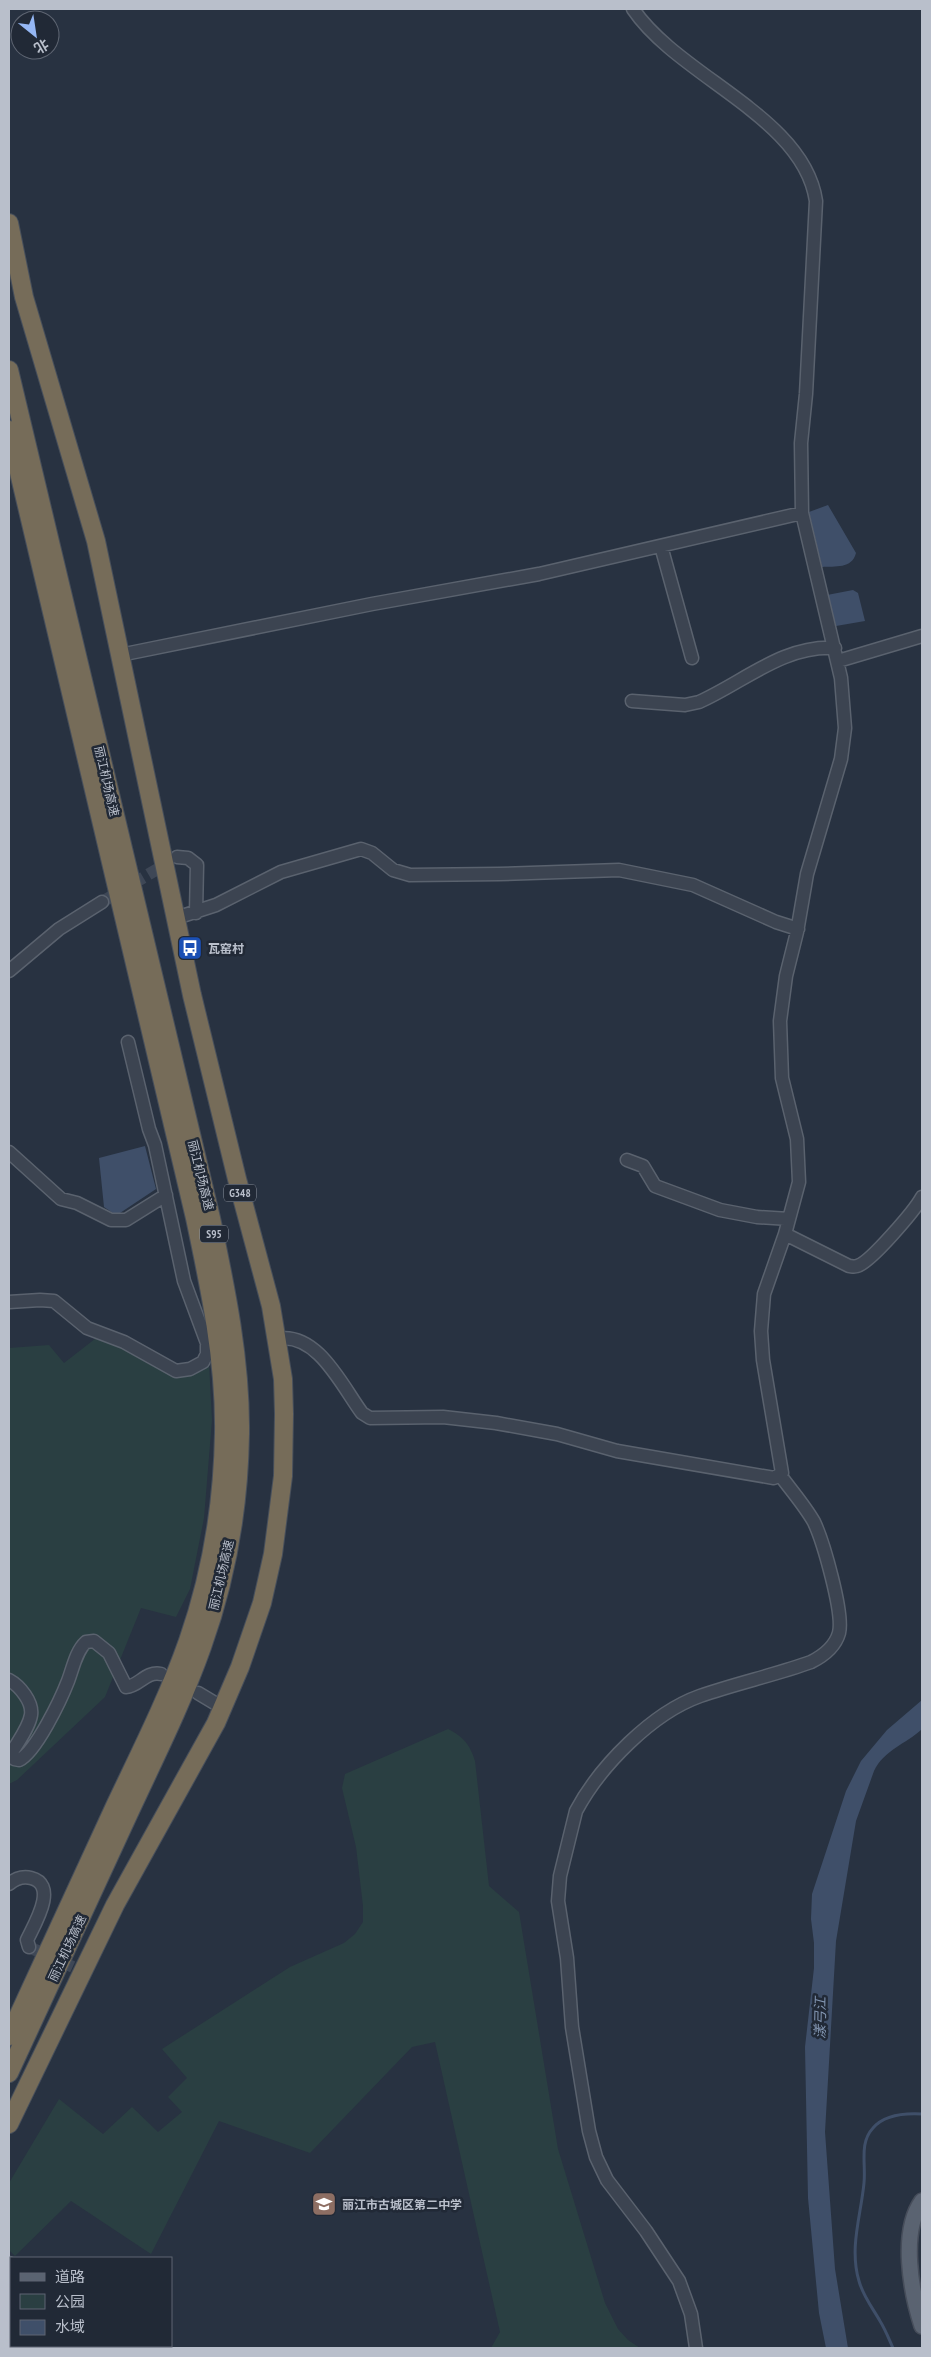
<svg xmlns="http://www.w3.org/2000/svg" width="931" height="2357" viewBox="0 0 931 2357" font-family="'PT Sans Narrow','Noto Sans SC',sans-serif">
  <rect width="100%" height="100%" fill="#283241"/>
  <path fill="#2a3f42" d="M100,1335L171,1373L209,1363L212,1420L204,1518L190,1589L176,1617L141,1608L105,1697L17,1780L9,1784V1348L49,1345L64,1363Z
    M448,1729C464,1737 470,1745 475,1761L489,1886L519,1912L558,2149L605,2303L618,2329L628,2340L640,2348H491L500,2332L435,2042L412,2047L310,2153L219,2121L151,2254L71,2201L15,2256L9,2250V2183L59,2099L103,2134L132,2107L158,2132L182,2112L168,2097L187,2078L162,2049L290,1967L344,1943L355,1934L363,1922V1906L356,1847L342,1788L345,1774Z"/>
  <path fill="#3f4f69" d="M828,505L856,553C852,569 835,566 822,567L809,512Z
    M853,590L858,593L865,621L836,626L827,595Z
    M145,1146L156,1189L120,1213H113L104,1207L99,1158Z
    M922,1700V1729C906,1744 884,1750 874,1771L856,1821L836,1941L825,2132L835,2269L848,2348H826L819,2313L808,2198L805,2047L814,1968V1943L811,1919L812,1894L846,1791L861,1761L887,1730Z"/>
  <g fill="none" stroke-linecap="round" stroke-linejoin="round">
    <path stroke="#3f4f69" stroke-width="3" d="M893,2348C889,2339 885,2329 880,2321C872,2307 863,2296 859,2281C849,2248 861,2215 864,2183C866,2164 859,2143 873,2128C885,2114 905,2113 922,2114"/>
    <path stroke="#3e4756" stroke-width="12" stroke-dasharray="12 6" stroke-linecap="butt" d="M102,902L171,861
      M29,1947L73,1967"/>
    <defs>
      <path id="minor" d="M661,546L692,658
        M120,655L372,604L539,574L802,513
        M838,661L922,636
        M632,701L685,705L699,702C744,682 783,645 835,648
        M177,857L188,858L197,865L196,913
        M176,918L216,905L281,872L361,849L372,853L393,870L410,875L499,874L619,870L693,885L776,922L798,929
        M9,971L59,929L102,902
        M9,1152L61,1199L77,1203L111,1220H126L166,1195
        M627,1160L643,1166L655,1186L720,1210L757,1217L789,1219
        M785,1234L849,1266C851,1266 854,1267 857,1266C870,1263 915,1210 922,1197
        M9,1302L40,1300L54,1301L87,1328L124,1342L176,1371L190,1369L203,1362L207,1354V1343L184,1281L155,1145L149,1129L128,1042
        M277,1339C317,1331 342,1386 362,1413L370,1418L443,1417L496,1423L557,1434L617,1451L774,1478L782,1473L763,1360L761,1331L764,1294L785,1234L799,1182L797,1139L782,1078L780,1021L786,976L797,932L807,874L841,759L845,728L841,678L802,513L801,443L806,394L816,201C804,117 679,77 633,9
        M9,1680C20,1686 33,1702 31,1715C29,1728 17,1743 11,1754L14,1759L19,1760C36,1752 61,1699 68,1681C73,1668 76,1651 86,1642L94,1641L109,1653L126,1687C140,1686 145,1671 161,1674
        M198,1693L223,1708
        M9,1884C15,1879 23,1876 31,1878C59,1885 34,1925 27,1940L29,1947
        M9,2263L11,2266
        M65,2346L69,2348
        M696,2348L691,2314L679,2281L646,2231L607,2180L596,2157L589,2131L572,2027L567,1958L558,1901L560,1876L576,1811C600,1766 652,1713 700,1696C737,1683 775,1675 811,1662C823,1656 835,1647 839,1633C844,1613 823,1541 814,1522C805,1506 791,1490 780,1475"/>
      <path id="major" d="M922,2201C900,2232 911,2292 922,2326"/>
      <path id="highway" d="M9,223L24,297L96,541L192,995L237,1179L271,1306L283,1379L284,1414L283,1476L273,1554L262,1603L240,1667L216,1723L115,1905L9,2124
        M9,370L211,1218C226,1289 241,1361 240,1434C239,1506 226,1580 202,1647C180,1709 150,1767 123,1826C85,1909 47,1991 9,2073
        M9,430L195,1218C210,1289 225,1360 224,1432C223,1503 211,1575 188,1641C168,1698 140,1753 114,1808C79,1884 44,1960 9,2036"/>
    </defs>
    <use href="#minor" stroke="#5a626e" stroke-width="15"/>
    <use href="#major" stroke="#464d5a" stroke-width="18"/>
    <use href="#highway" stroke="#474f5b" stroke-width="20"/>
    <use href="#minor" stroke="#3c4451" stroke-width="12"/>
    <use href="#major" stroke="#5a6371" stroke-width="15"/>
    <use href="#highway" stroke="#766c59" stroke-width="18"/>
  </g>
  <defs>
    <symbol id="bus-square" viewBox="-11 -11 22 22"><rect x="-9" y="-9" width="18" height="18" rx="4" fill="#1a4fb4" stroke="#212936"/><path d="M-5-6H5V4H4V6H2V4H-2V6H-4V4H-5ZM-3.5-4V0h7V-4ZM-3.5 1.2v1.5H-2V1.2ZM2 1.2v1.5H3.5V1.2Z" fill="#fff"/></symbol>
    <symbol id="school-square" viewBox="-11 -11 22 22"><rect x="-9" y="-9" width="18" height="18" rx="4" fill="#8d6e63" stroke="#212936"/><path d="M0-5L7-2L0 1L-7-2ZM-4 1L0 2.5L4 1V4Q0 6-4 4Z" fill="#fff"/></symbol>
  </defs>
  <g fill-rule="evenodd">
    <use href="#bus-square" x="176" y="934" width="28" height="28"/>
    <use href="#school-square" x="310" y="2190" width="28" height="28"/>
  </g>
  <g text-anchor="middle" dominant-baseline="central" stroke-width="5" stroke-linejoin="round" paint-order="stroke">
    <g fill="#212936" stroke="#8b929e" stroke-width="1">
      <rect x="224" y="1184.5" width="32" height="17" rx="4"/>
      <rect x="200" y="1225.5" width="28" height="17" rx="4"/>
    </g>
    <g font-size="11" font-weight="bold" fill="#b9bfcb">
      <text x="240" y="1193">G348</text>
      <text x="214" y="1234">S95</text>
    </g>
    <g font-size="12" fill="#b9bfcb" stroke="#212936">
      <text transform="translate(107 781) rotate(77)">丽江机场高速</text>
      <text transform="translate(201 1175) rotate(76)">丽江机场高速</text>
      <text transform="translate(221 1575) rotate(-77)">丽江机场高速</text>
      <text transform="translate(67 1948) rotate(-65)">丽江机场高速</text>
    </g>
    <g font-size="12" font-weight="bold" fill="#b9bfcb" stroke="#212936" text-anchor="start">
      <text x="208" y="948">瓦窑村</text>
      <text x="342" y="2204">丽江市古城区第二中学</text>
    </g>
    <g font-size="14" font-style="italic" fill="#8295b1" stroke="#212936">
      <text transform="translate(820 2018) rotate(-89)">漾弓江</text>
    </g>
  </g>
  <rect width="931" height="2357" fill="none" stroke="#b9bfcb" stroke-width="20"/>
  <rect x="10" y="2257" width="162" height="90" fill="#212936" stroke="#5e6572"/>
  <rect x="20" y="2273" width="25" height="8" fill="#5a6371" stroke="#5e6572"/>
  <text x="55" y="2282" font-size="15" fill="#b9bfcb">道路</text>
  <rect x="20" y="2294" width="25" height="15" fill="#2a3f42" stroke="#5e6572"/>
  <text x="55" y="2307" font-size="15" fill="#b9bfcb">公园</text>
  <rect x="20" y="2320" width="25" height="15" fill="#3f4f69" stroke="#5e6572"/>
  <text x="55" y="2332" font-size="15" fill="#b9bfcb">水域</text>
  <g transform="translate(35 35) rotate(150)"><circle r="24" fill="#212936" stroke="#5e6572"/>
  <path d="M0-4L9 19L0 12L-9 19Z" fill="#95b7f4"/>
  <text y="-8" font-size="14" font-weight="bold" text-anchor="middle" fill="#b9bfcb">北</text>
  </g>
</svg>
